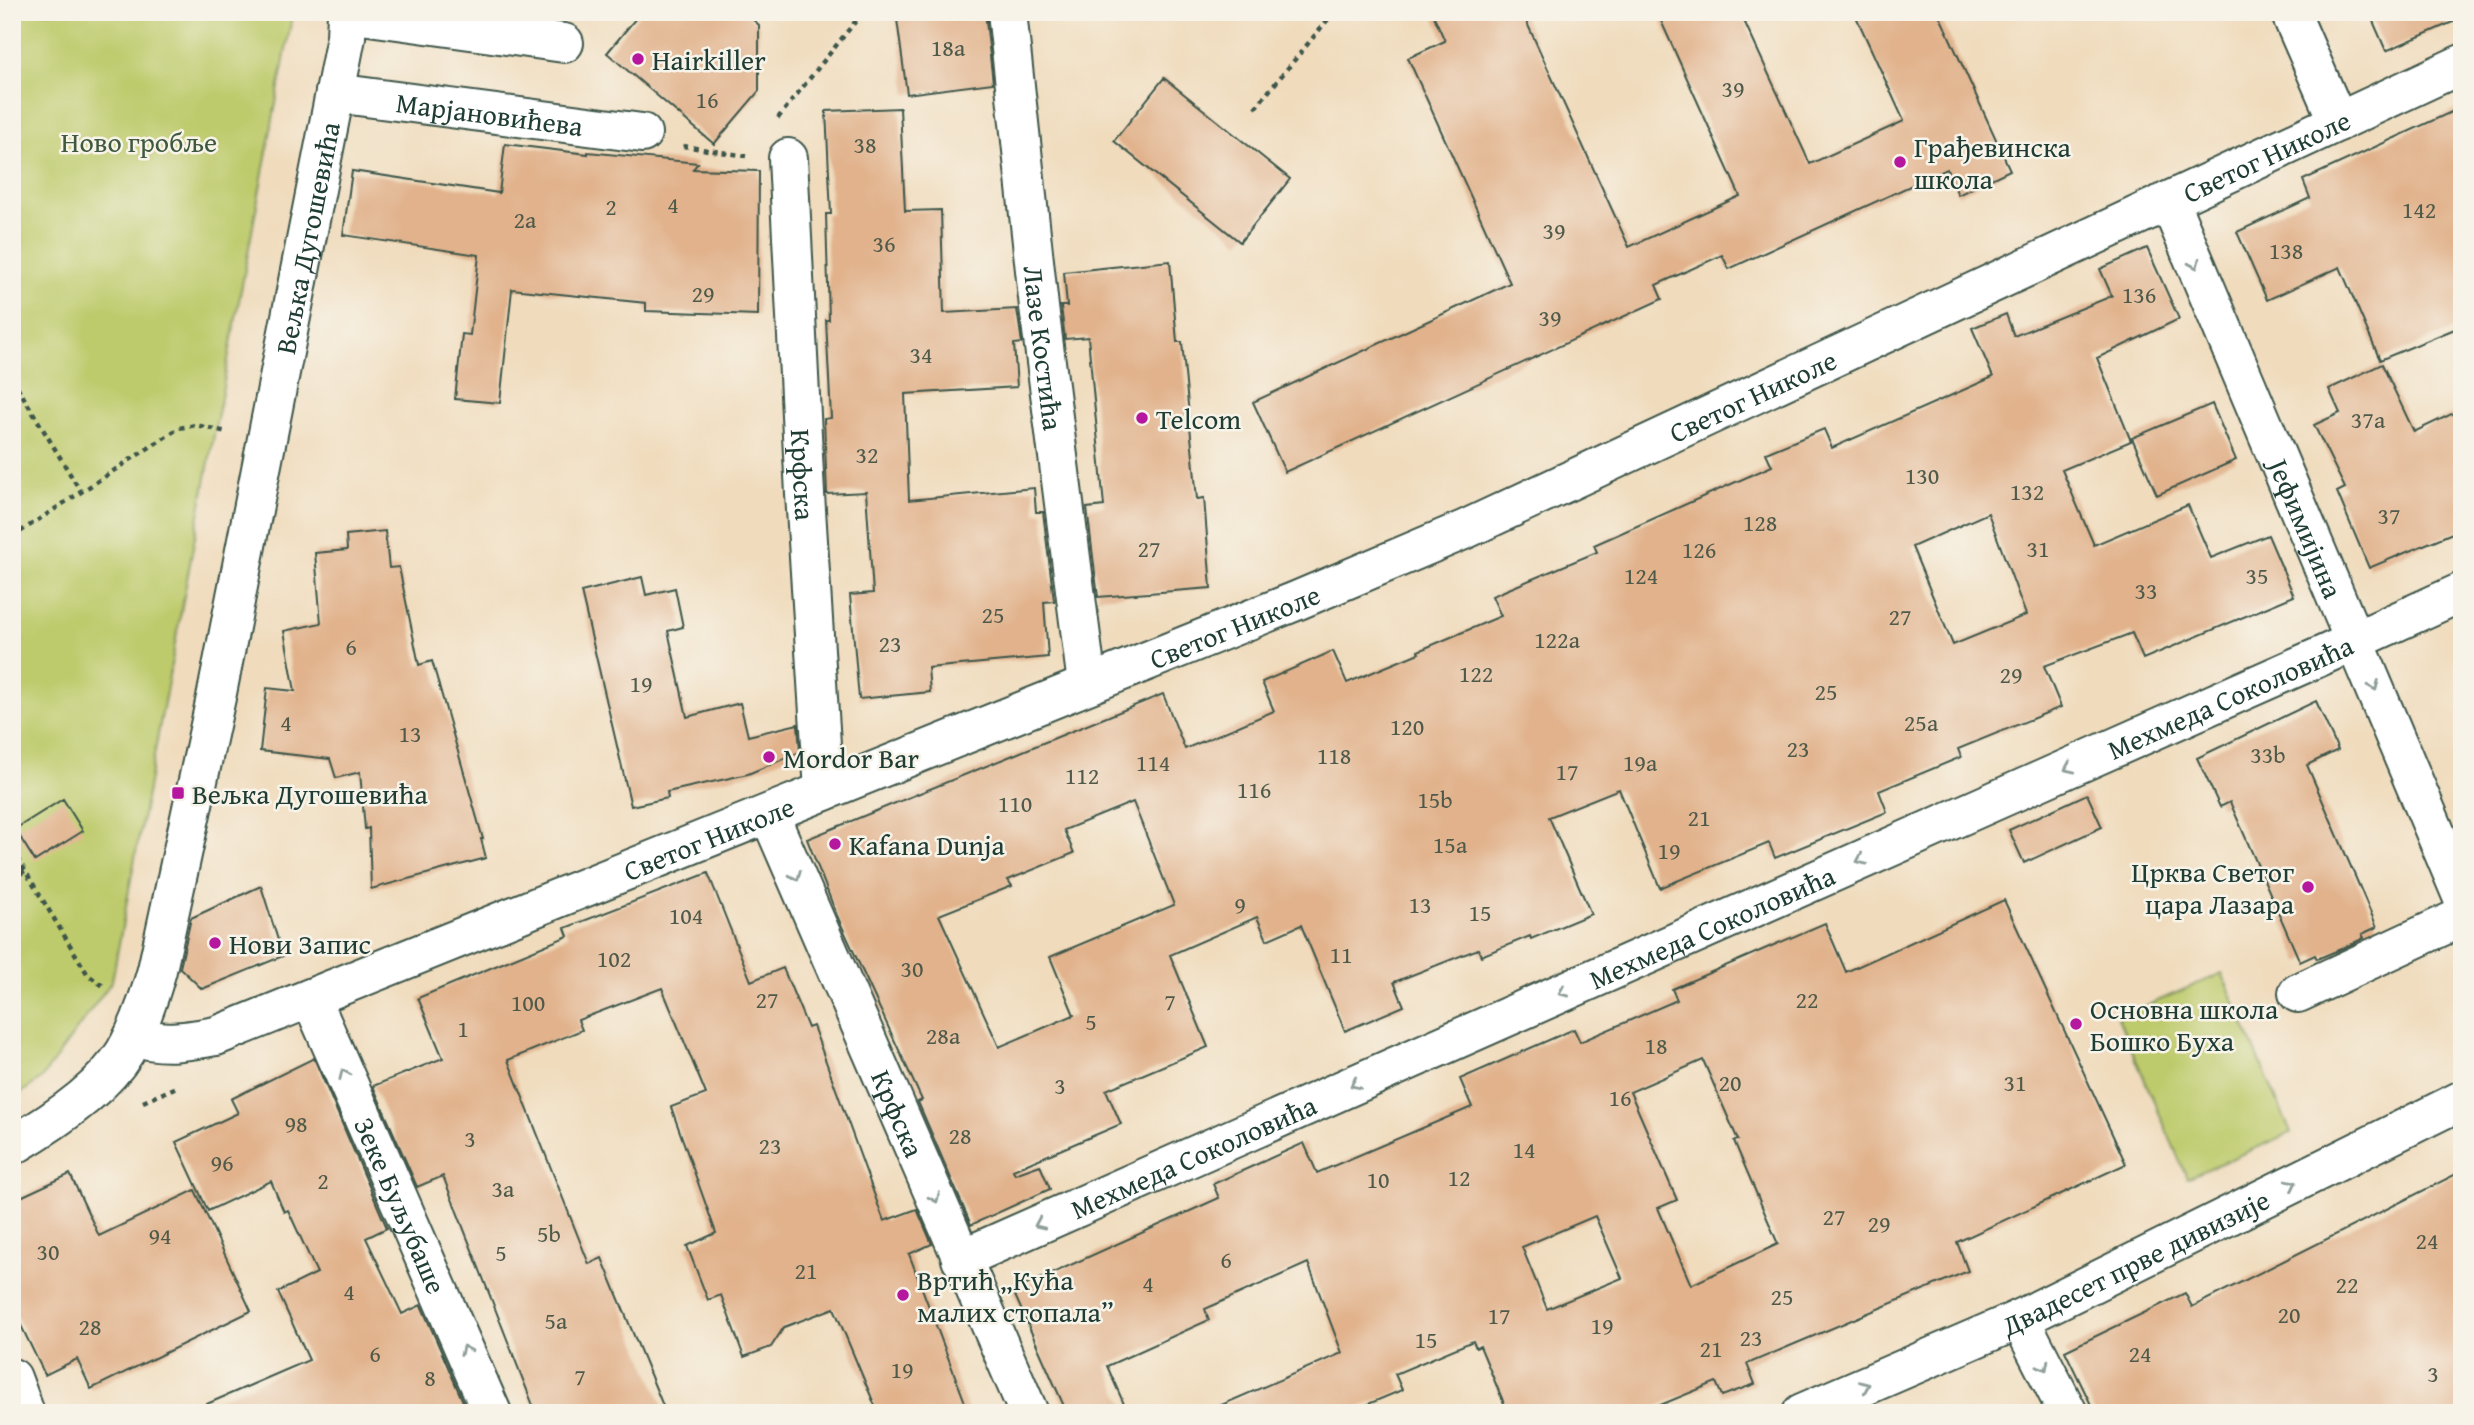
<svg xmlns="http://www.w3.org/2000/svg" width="2474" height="1425" viewBox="0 0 2474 1425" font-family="'Gentium Book Plus',serif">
  <rect width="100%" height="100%" fill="#f7f3e8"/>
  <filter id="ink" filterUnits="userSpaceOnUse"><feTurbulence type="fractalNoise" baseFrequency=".0143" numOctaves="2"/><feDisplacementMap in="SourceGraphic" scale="14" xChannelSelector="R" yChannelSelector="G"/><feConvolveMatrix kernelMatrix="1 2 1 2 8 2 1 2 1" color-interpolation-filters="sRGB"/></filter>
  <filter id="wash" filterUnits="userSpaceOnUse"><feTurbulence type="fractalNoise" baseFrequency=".00686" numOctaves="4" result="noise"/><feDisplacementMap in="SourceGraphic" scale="28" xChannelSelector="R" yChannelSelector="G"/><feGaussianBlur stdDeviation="1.57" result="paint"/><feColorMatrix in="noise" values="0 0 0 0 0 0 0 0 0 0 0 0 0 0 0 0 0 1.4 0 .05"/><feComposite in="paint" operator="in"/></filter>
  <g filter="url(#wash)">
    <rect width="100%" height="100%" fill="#f0dcbd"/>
    <path fill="#becb6c" stroke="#6e8450" stroke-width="2" d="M12,12H293L112,981L41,1079L12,1099Z
      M2222,973L2291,1133L2187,1178L2118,1018Z"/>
    <g id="blocks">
      <path fill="#e1b28c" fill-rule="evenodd" d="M641,12H744L759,25V91L714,144L607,53Z
        M896,12H985L993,83L907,94Z
        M1432,12H1522L1629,247L1740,196L1657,12H1740L1810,164L1904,121L1854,12H1938L2010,170L1958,195L1947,169L1729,269L1722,255L1656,285L1662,299L1285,472L1253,402L1510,283L1408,58L1445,41Z
        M2369,12H2462V18L2386,51Z
        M1164,78L1290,179L1240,242L1114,141Z
        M2462,107V326L2380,360L2340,267L2267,300L2237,232L2310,198L2303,180Z
        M900,108L905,211L941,210L944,313L1017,309L1022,343L1014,344L1017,387L905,394L909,500L1034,488L1036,512H1043L1054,601L1044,602L1048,657L928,668L930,692L859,699L850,595L873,593L866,492L827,494L824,419L831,418L826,320H829L826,214H831L826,111Z
        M505,144L588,154V152L698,163L693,169L759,171L758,315L646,311V303L512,289L500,403L455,399L462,334L470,335L479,255L343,235L352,171L499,193Z
        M2147,248L2179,319L2097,358L2131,441L2062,470L2094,545L2188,505L2211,558L2268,535L2294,596L2143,659L2132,633L2044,666L2061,707L1958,749L1961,757L1879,791L1887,812L1775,858L1769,843L1660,888L1619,789L1549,817L1591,914L1531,939L1530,936L1481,956L1478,949L1394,982L1404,1006L1345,1031L1301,925L1267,940L1257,917L1170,955L1208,1047L1106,1090L1121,1124L1013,1170L1015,1174L1040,1165L1050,1189L971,1225L918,1102L922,1100L838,918L807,839L1163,694L1185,749L1274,711L1262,682L1333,651L1347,683L1419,653L1418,651L1501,616L1492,596L1597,552L1594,545L1772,466L1766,453L1824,429L1832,448L1993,377L1972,328L2006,314L2014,336L2112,296L2100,269ZM1988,513L2026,615L1953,645L1912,547ZM1133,802L1174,905L1050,957L1074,1015L999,1047L939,915L1012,886L1008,880L1074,853L1064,830Z
        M1170,261L1177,342H1182L1197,499L1204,498L1211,588L1098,597L1087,508L1104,506L1088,337L1065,339L1061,306H1067L1064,272Z
        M2382,364L2414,432L2462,409V529L2369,568L2337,492L2345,488L2314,425L2340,413L2329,389Z
        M2212,404L2236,460L2157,495L2132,438Z
        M385,531L389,568L399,567L419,665L432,661L483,839H481L486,858L371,889L369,828L365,829L360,772L336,778L330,759L260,751L267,688L295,691L284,631L321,623L315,553L347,550L346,535Z
        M642,577L646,595L675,588L683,627L668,631L687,717L740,703L748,736L798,724L800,752L748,774L667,792L668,798L631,806L581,592Z
        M2316,701L2338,750L2307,765L2377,927L2362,934L2364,938L2341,949L2317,959L2315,955L2300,962L2230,802L2220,807L2197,758Z
        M2087,794L2102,827L2024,863L2009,830Z
        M63,799L83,831L35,861L15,829Z
        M708,873L751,981L783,968L808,1028L813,1026L884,1221L917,1209L932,1244L909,1254L969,1413H878L834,1308L784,1327L771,1347L744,1357L721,1295L708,1300L687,1246L716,1233L671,1107L706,1094L662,988L578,1020L582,1030L508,1060L589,1264L602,1258L666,1413H536L443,1176L417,1187L373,1086L443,1058L418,998L568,936L565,928Z
        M261,886L283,956L202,989L180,968L191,918Z
        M2004,900L2126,1164L1957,1242L1968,1271L1747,1364L1755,1384L1722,1396L1716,1382L1641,1413H1508L1480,1346L1476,1348L1473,1341L1395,1374L1402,1390L1347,1413H1203L1342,1353L1308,1263L1205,1309L1209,1320L1107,1366L1128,1413H1067L1013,1291L1219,1198L1213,1184L1304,1143L1317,1173L1472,1107L1460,1079L1574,1029L1580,1042L1677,1000L1672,989L1825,923L1846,972ZM1703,1060L1738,1140L1734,1141L1778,1244L1691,1285L1658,1208L1677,1200L1630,1092ZM1595,1216L1622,1278L1547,1309L1522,1247Z
        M314,1058L387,1228L366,1238L402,1314L421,1305L468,1413H186L309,1360L278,1292L317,1273L288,1210L284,1212L271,1181L208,1211L176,1142L238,1113L231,1099Z
        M2462,1171V1413H2095L2065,1351L2185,1293L2192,1307Z
        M70,1174L99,1236L195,1190L251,1311L91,1389L77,1359L45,1375L12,1307V1201Z"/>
    </g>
  </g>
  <g filter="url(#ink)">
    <use href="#blocks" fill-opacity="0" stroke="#3e5549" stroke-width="2"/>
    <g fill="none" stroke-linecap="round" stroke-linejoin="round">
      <defs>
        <g id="minor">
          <path id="s1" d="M1007,12L1039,307L1087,684"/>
          <path d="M2290,12L2338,122"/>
          <path d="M347,13L564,43"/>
          <path id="s2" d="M335,93L642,133"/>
          <path id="s3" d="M788,158L805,494L824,791"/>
          <path id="s4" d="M2169,201L2462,896"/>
          <path id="s5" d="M769,814L1029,1413"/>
          <path d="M2298,993L2462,917"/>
          <path id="s6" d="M311,998L492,1413"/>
          <path id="s7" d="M134,1036C162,1046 187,1041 216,1036L1296,601L1466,529L2462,64"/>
          <path id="s8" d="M12,1146C50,1124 102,1090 125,1052C140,1026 149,999 157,970L217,693L346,37L347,12"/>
          <path id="s9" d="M961,1259L2317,658L2462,592"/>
          <path d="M2020,1319L2068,1413"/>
          <path d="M12,1378L25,1413"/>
          <path id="s10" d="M1802,1413L2020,1319L2462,1100"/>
        </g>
      </defs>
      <use href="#minor" stroke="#3e5549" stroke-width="42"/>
      <path stroke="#3e5549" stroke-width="4.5" stroke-dasharray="5 5" stroke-linecap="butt" d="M1255,108L1334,12
        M778,118L863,12
        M683,146L746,156
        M12,378L81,492
        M12,537L179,428L196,425L227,432
        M12,849L88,975L106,988
        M12,879L25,871
        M143,1102L179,1086"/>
      <use href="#minor" stroke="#fff" stroke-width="38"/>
    </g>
    <defs><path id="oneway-chevron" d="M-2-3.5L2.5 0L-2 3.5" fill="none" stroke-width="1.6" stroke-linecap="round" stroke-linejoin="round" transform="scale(1.75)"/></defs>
    <g stroke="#8f9e9a">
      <use href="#oneway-chevron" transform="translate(2195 264) rotate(67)"/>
      <use href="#oneway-chevron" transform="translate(2374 686) rotate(67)"/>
      <use href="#oneway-chevron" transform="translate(2069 768) rotate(156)"/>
      <use href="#oneway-chevron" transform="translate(1861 860) rotate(156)"/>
      <use href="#oneway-chevron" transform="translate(796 876) rotate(67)"/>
      <use href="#oneway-chevron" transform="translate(1563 992) rotate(156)"/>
      <use href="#oneway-chevron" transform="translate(344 1074) rotate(-114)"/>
      <use href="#oneway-chevron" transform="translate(1355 1084) rotate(156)"/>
      <use href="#oneway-chevron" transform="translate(2292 1184) rotate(-26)"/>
      <use href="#oneway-chevron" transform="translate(935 1198) rotate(67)"/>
      <use href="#oneway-chevron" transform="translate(1039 1224) rotate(156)"/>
      <use href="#oneway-chevron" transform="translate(465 1350) rotate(-114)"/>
      <use href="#oneway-chevron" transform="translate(2044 1366) rotate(63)"/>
      <use href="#oneway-chevron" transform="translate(1865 1386) rotate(-23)"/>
    </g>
  </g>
  <g fill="#b5179e" stroke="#f7f3e8" stroke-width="2.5">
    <circle cx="638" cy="59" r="7"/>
    <circle cx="1900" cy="162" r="7"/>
    <circle cx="1142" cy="418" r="7"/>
    <circle cx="769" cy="757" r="7"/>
    <rect x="171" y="786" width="14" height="14" rx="3.5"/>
    <circle cx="835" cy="844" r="7"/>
    <circle cx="2308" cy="887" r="7"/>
    <circle cx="215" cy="943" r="7"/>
    <circle cx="2076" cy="1024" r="7"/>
    <circle cx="903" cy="1295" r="7"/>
  </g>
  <g text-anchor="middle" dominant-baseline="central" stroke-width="5" stroke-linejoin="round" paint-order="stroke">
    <g font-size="24" fill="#505a4a">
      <text x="948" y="47">18a</text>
      <text x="1733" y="88">39</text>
      <text x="707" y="99">16</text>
      <text x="865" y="144">38</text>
      <text x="673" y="204">4</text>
      <text x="611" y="206">2</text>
      <text x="2419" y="209">142</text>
      <text x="525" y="219">2a</text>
      <text x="1554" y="230">39</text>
      <text x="884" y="243">36</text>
      <text x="2286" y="250">138</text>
      <text x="703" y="293">29</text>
      <text x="2139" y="294">136</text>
      <text x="1550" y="317">39</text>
      <text x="921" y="354">34</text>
      <text x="2368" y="419">37a</text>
      <text x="867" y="454">32</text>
      <text x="1922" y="475">130</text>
      <text x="2027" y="491">132</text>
      <text x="2389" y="515">37</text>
      <text x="1760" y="522">128</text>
      <text x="1149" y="548">27</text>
      <text x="2038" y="548">31</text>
      <text x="1699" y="549">126</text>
      <text x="1641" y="575">124</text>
      <text x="2257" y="575">35</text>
      <text x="2146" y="590">33</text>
      <text x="993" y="614">25</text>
      <text x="1900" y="616">27</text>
      <text x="1557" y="639">122a</text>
      <text x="890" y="643">23</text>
      <text x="351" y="646">6</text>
      <text x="1476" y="673">122</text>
      <text x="2011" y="674">29</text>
      <text x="641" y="683">19</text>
      <text x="1826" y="691">25</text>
      <text x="286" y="722">4</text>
      <text x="1921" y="722">25a</text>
      <text x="1407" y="726">120</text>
      <text x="410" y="733">13</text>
      <text x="1798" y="748">23</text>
      <text x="2268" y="754">33b</text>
      <text x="1334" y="755">118</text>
      <text x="1153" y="762">114</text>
      <text x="1640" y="762">19a</text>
      <text x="1567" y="771">17</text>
      <text x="1082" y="775">112</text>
      <text x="1254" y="789">116</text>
      <text x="1435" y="799">15b</text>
      <text x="1015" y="803">110</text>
      <text x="1699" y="817">21</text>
      <text x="1450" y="844">15a</text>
      <text x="1669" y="850">19</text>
      <text x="1240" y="904">9</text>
      <text x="1420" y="904">13</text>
      <text x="1480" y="912">15</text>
      <text x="686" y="915">104</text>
      <text x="1341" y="954">11</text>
      <text x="614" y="958">102</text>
      <text x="912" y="968">30</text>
      <text x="767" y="999">27</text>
      <text x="1807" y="999">22</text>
      <text x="1170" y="1001">7</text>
      <text x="528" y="1002">100</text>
      <text x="1091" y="1021">5</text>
      <text x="463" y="1028">1</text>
      <text x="943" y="1035">28a</text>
      <text x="1656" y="1045">18</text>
      <text x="1730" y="1082">20</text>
      <text x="2015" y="1082">31</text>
      <text x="1060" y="1085">3</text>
      <text x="1620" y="1097">16</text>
      <text x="296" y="1123">98</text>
      <text x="960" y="1135">28</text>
      <text x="470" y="1138">3</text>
      <text x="770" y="1145">23</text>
      <text x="1524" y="1149">14</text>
      <text x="222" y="1162">96</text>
      <text x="1459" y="1177">12</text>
      <text x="1378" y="1179">10</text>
      <text x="323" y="1180">2</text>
      <text x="503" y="1188">3a</text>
      <text x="1834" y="1216">27</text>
      <text x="1879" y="1223">29</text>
      <text x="549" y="1233">5b</text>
      <text x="160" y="1235">94</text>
      <text x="2427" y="1240">24</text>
      <text x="48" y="1251">30</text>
      <text x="501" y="1252">5</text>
      <text x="1226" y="1259">6</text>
      <text x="806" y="1270">21</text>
      <text x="1148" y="1283">4</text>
      <text x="2347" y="1284">22</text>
      <text x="349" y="1291">4</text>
      <text x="1782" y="1296">25</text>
      <text x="2289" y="1314">20</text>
      <text x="1499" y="1315">17</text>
      <text x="556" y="1320">5a</text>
      <text x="1602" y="1325">19</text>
      <text x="90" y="1326">28</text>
      <text x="1751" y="1337">23</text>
      <text x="1426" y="1339">15</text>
      <text x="1711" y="1348">21</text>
      <text x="375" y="1353">6</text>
      <text x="2140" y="1353">24</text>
      <text x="902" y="1369">19</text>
      <text x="2433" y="1373">3</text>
      <text x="580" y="1376">7</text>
      <text x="430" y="1377">8</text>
    </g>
    <g font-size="28" fill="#1f3d34" stroke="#f7f3e8" text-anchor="start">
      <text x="652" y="59">Hairkiller</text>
      <text x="1914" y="146">Грађевинска<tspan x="1914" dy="32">школа</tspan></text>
      <text x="1156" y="418">Telcom</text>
      <text x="783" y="757">Mordor Bar</text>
      <text x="192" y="793">Вељка Дугошевића</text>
      <text x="849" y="844">Kafana Dunja</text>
      <text x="2294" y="871" text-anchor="end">Црква Светог<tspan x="2294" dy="32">цара Лазара</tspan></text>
      <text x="229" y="943">Нови Запис</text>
      <text x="2090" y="1008">Основна школа<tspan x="2090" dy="32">Бошко Буха</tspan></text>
      <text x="917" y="1279">Вртић „Кућа<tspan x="917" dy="32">малих стопала”</tspan></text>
    </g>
    <g font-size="28" fill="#1f3d34" stroke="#f7f3e8">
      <text stroke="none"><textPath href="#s2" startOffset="156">Марјановићева</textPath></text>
      <text stroke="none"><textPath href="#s7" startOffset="2315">Светог Николе</textPath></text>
      <text stroke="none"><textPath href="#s8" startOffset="984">Вељка Дугошевића</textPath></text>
      <text stroke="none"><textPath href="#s1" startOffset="338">Лазе Костића</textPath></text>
      <text stroke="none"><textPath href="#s7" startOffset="1748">Светог Николе</textPath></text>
      <text stroke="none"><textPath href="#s3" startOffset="317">Крфска</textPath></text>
      <text stroke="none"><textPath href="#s4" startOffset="355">Јефимијина</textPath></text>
      <text stroke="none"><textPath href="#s7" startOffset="1181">Светог Николе</textPath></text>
      <text stroke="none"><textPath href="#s9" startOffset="1388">Мехмеда Соколовића</textPath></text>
      <text stroke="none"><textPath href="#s7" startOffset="614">Светог Николе</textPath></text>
      <text stroke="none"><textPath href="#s9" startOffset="821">Мехмеда Соколовића</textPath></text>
      <text stroke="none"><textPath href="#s5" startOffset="326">Крфска</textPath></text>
      <text stroke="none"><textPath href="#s9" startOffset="254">Мехмеда Соколовића</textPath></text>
      <text stroke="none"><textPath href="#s6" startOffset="226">Зеке Буљубаше</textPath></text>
      <text stroke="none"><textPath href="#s10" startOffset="366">Двадесет прве дивизије</textPath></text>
    </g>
    <g font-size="28" fill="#3f593f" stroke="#f7f3e8">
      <text x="139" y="141">Ново гробље</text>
    </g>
  </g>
  <rect width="2474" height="1425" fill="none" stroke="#f7f3e8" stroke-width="42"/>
</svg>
